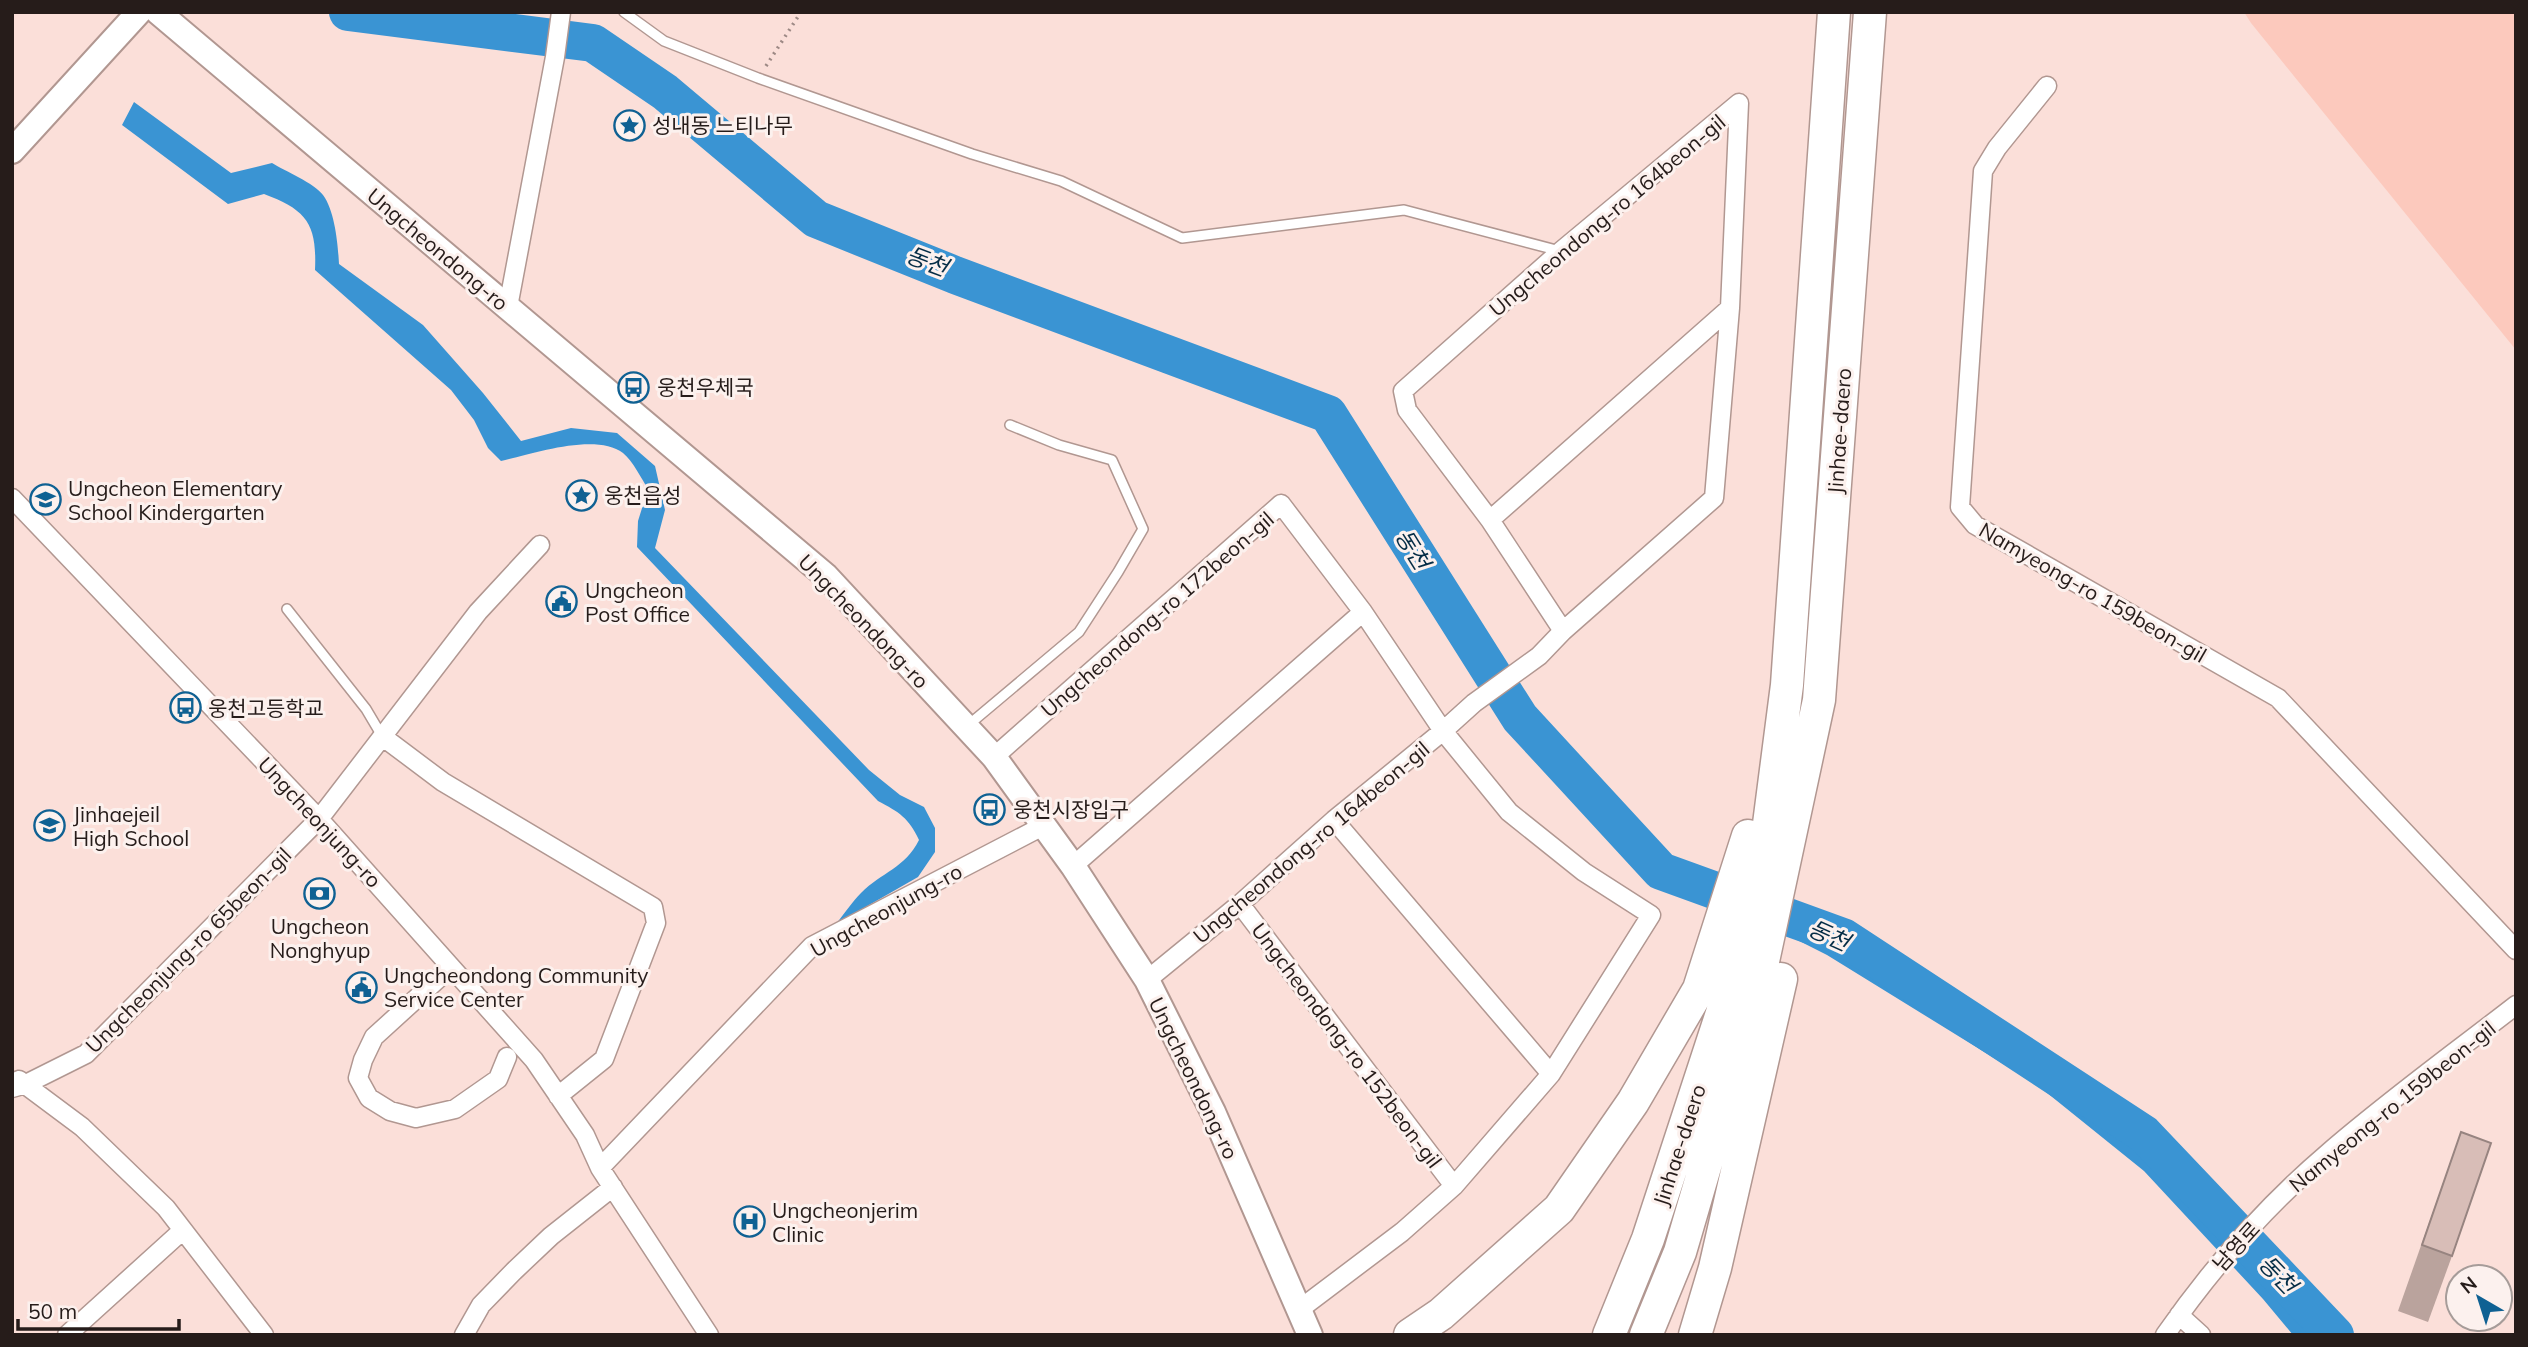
<svg xmlns="http://www.w3.org/2000/svg" width="2528" height="1347" viewBox="0 0 2528 1347" font-family="Mulish,'Noto Sans KR',sans-serif">
  <rect width="100%" height="100%" fill="#fbdfd9"/>
  <path fill="#fcc9bd" d="M2244,12H2516V350L2251,23Z"/>
  <path fill="#3a94d3" d="M134,102L231,173L272,163C285,171 314,183 323,195C335,211 338,245 339,264L423,325L483,393L521,441L571,428L617,433L655,466L665,510L655,548L869,770L900,795L924,807L935,828V852L918,877L836,924C844,914 852,902 861,893C882,872 905,868 919,840C909,818 899,812 878,801L637,547L638,521L648,489C641,478 633,461 623,453C596,432 531,454 501,461L488,448L474,420L451,390L315,270C317,224 307,210 264,194L228,204L122,125Z
    M1661,871L1843,937L2144,1134L2335,1335H2293L2263,1299L2144,1171L2036,1084L1827,955Z"/>
  <g fill="none" stroke-linecap="round" stroke-linejoin="round">
    <path stroke="#3a94d3" stroke-width="38" d="M348,12L593,43L665,92L816,219L955,275L1328,414L1520,718L1661,871L1843,937L2144,1134L2335,1335"/>
    <defs>
      <path id="lane" d="M624,12L664,41L758,78L972,154L1061,181L1182,238L1404,210L1560,251
        M287,609L366,709L382,736
        M966,727L1079,632L1118,572L1143,529L1112,460L1059,445L1010,425"/>
      <path id="street" d="M2047,86L1997,148L1983,171L1960,507L1975,525L2278,698L2516,950
        M508,307L555,57L561,12
        M12,498L319,819L534,1060L585,1135L600,1168L709,1335
        M1490,520L1730,308
        M383,737L443,782L653,907L656,923L604,1059L558,1096
        M994,757L1281,504L1363,612L1443,731L1509,812L1584,872L1651,915L1551,1074L1454,1186L1402,1232L1300,1309
        M1334,820L1551,1074
        M1073,866L1363,612
        M1240,904L1454,1186
        M451,967L374,1037L363,1060L358,1078L369,1098L390,1111L416,1118L455,1109L498,1079L507,1057
        M1147,980L1240,904L1334,820L1443,731L1474,703L1539,656L1563,631L1714,498L1730,308L1739,103L1561,251L1403,391L1407,410L1490,520L1563,631
        M19,1080L82,1127L166,1208L264,1335
        M12,1088L26,1084L86,1054L319,819L478,612L540,545
        M600,1168L812,946L1043,826
        M2179,1315L2201,1335
        M67,1335L183,1230
        M464,1335L481,1305L514,1271L551,1236L613,1187
        M2165,1335C2211,1269 2267,1205 2328,1153C2388,1101 2453,1054 2516,1005"/>
      <path id="secondary" d="M158,12L826,576L994,757L1073,866L1147,980L1213,1112L1310,1335
        M12,151L139,12"/>
      <path id="highway" d="M1410,1335L1441,1314L1559,1209L1633,1102L1699,989L1748,836
        M1609,1335L1648,1239L1742,952L1769,824L1787,685L1834,12
        M1646,1335L1680,1252L1757,989L1819,700L1870,12
        M1695,1335L1715,1268L1781,979"/>
    </defs>
    <use href="#lane" stroke="#b19791" stroke-width="12"/>
    <use href="#street" stroke="#b19791" stroke-width="21"/>
    <use href="#secondary" stroke="#b19791" stroke-width="28"/>
    <use href="#highway" stroke="#b19791" stroke-width="35"/>
    <path stroke="#9d8985" stroke-width="3.5" stroke-dasharray="2 5" stroke-linecap="butt" d="M766,66L801,12"/>
    <use href="#lane" stroke="#fff" stroke-width="9"/>
    <use href="#street" stroke="#fff" stroke-width="18"/>
    <use href="#secondary" stroke="#fff" stroke-width="24"/>
    <use href="#highway" stroke="#fff" stroke-width="32"/>
  </g>
  <path fill="#baa39d" d="M2461,1132L2452,1256L2428,1322L2398,1311Z"/>
  <path fill="#d8bdb7" stroke="#978480" stroke-width="2" d="M2461,1132L2491,1143L2452,1256L2422,1245Z"/>
  <defs>
    <symbol id="sight-ring" viewBox="-11 -11 22 22"><circle r="9.5" fill="#fcf1ee" stroke="#0f6193" stroke-width="1.5"/><path d="M0-6L1.8-2.2L6-1.7L2.9 1.2L3.7 5.4L0 3.3L-3.7 5.4L-2.9 1.2L-6-1.7L-1.8-2.2Z" fill="#0f6193"/></symbol>
    <symbol id="bus-ring" viewBox="-11 -11 22 22"><circle r="9.5" fill="#fcf1ee" stroke="#0f6193" stroke-width="1.5"/><path d="M-5-6H5V4H4V6H2V4H-2V6H-4V4H-5ZM-3.5-4V0h7V-4ZM-3.5 1.2v1.5H-2V1.2ZM2 1.2v1.5H3.5V1.2Z" fill="#0f6193"/></symbol>
    <symbol id="school-ring" viewBox="-11 -11 22 22"><circle r="9.5" fill="#fcf1ee" stroke="#0f6193" stroke-width="1.5"/><path d="M0-5L7-2L0 1L-7-2ZM-4 1L0 2.5L4 1V4Q0 6-4 4Z" fill="#0f6193"/></symbol>
    <symbol id="civic-ring" viewBox="-11 -11 22 22"><circle r="9.5" fill="#fcf1ee" stroke="#0f6193" stroke-width="1.5"/><path d="M-.6-6.5H3V-4.5H.6V-3L4-1V1h2V6H-6V1h2V-1L-.6-3ZM-1.2 2.5V6h2.4V2.5Z" fill="#0f6193"/></symbol>
    <symbol id="bank-ring" viewBox="-11 -11 22 22"><circle r="9.5" fill="#fcf1ee" stroke="#0f6193" stroke-width="1.5"/><path d="M-6-4H6V4H-6ZM0-2.3a2.3 2.3 0 1 0 0 4.6a2.3 2.3 0 1 0 0-4.6Z" fill="#0f6193"/></symbol>
    <symbol id="hospital-ring" viewBox="-11 -11 22 22"><circle r="9.5" fill="#fcf1ee" stroke="#0f6193" stroke-width="1.5"/><path d="M-5-5h3v3.5h4V-5h3V5h-3V1.5h-4V5h-3Z" fill="#0f6193"/></symbol>
  </defs>
  <g fill-rule="evenodd">
    <use href="#sight-ring" x="612" y="108" width="35" height="35"/>
    <use href="#bus-ring" x="616" y="370" width="35" height="35"/>
    <use href="#sight-ring" x="564" y="478" width="35" height="35"/>
    <use href="#school-ring" x="28" y="482" width="35" height="35"/>
    <use href="#civic-ring" x="544" y="584" width="35" height="35"/>
    <use href="#bus-ring" x="168" y="690" width="35" height="35"/>
    <use href="#bus-ring" x="972" y="792" width="35" height="35"/>
    <use href="#school-ring" x="32" y="808" width="35" height="35"/>
    <use href="#bank-ring" x="302" y="876" width="35" height="35"/>
    <use href="#civic-ring" x="344" y="970" width="35" height="35"/>
    <use href="#hospital-ring" x="732" y="1204" width="35" height="35"/>
  </g>
  <g text-anchor="middle" dominant-baseline="central" stroke-width="6" stroke-linejoin="round" paint-order="stroke">
    <g font-size="21" fill="#261c1a" stroke="#fcf1ee" text-anchor="start">
      <text x="652" y="125">성내동 느티나무</text>
      <text x="657" y="387">웅천우체국</text>
      <text x="68" y="488">Ungcheon Elementary<tspan x="68" dy="24">School Kindergarten</tspan></text>
      <text x="604" y="495">웅천읍성</text>
      <text x="585" y="590">Ungcheon<tspan x="585" dy="24">Post Office</tspan></text>
      <text x="208" y="708">웅천고등학교</text>
      <text x="1013" y="809">웅천시장입구</text>
      <text x="73" y="814">Jinhaejeil<tspan x="73" dy="24">High School</tspan></text>
      <text x="320" y="926" text-anchor="middle">Ungcheon<tspan x="320" dy="24">Nonghyup</tspan></text>
      <text x="384" y="975">Ungcheondong Community<tspan x="384" dy="24">Service Center</tspan></text>
      <text x="772" y="1210">Ungcheonjerim<tspan x="772" dy="24">Clinic</tspan></text>
    </g>
    <g font-size="21" fill="#261c1a" stroke="#fcf1ee">
      <text transform="translate(1607 215) rotate(-40)">Ungcheondong-ro 164beon-gil</text>
      <text transform="translate(438 249) rotate(40)">Ungcheondong-ro</text>
      <text transform="translate(1839 431) rotate(-86)">Jinhae-daero</text>
      <text transform="translate(2093 592) rotate(30)">Namyeong-ro 159beon-gil</text>
      <text transform="translate(1157 614) rotate(-41)">Ungcheondong-ro 172beon-gil</text>
      <text transform="translate(864 621) rotate(46)">Ungcheondong-ro</text>
      <text transform="translate(320 822) rotate(47)">Ungcheonjung-ro</text>
      <text transform="translate(1311 842) rotate(-40)">Ungcheondong-ro 164beon-gil</text>
      <text transform="translate(886 910) rotate(-29)">Ungcheonjung-ro</text>
      <text transform="translate(188 950) rotate(-45)">Ungcheonjung-ro 65beon-gil</text>
      <text transform="translate(1347 1045) rotate(53)">Ungcheondong-ro 152beon-gil</text>
      <text transform="translate(1194 1078) rotate(64)">Ungcheondong-ro</text>
      <text transform="translate(2392 1106) rotate(-39)">Namyeong-ro 159beon-gil</text>
      <text transform="translate(1679 1145) rotate(-72)">Jinhae-daero</text>
      <text transform="translate(2236 1246) rotate(-48)">남영로</text>
    </g>
    <g font-size="23" font-style="italic" fill="#052d46" stroke="#fcf1ee">
      <text transform="translate(927 261) rotate(21)">동천</text>
      <text transform="translate(1413 549) rotate(58)">동천</text>
      <text transform="translate(1829 935) rotate(24)">동천</text>
      <text transform="translate(2278 1274) rotate(46)">동천</text>
    </g>
  </g>
  <rect width="2528" height="1347" fill="none" stroke="#261c1a" stroke-width="28"/>
  <g transform="translate(2479 1298) rotate(321)"><circle r="33" fill="#fcf1ee" stroke="#a69c99" stroke-width="2"/>
  <path d="M0-5L12 26L0 18L-12 26Z" fill="#0f6193"/>
  <text y="-10" font-size="19" font-weight="bold" text-anchor="middle" fill="#261c1a">N</text>
  </g>
  <path d="M18 1319v10h161v-10" fill="none" stroke="#261c1a" stroke-width="3.5"/>
  <text x="28" y="1319" font-size="21" fill="#261c1a" stroke="#fcf1ee" stroke-width="5" paint-order="stroke">50 m</text>
</svg>
